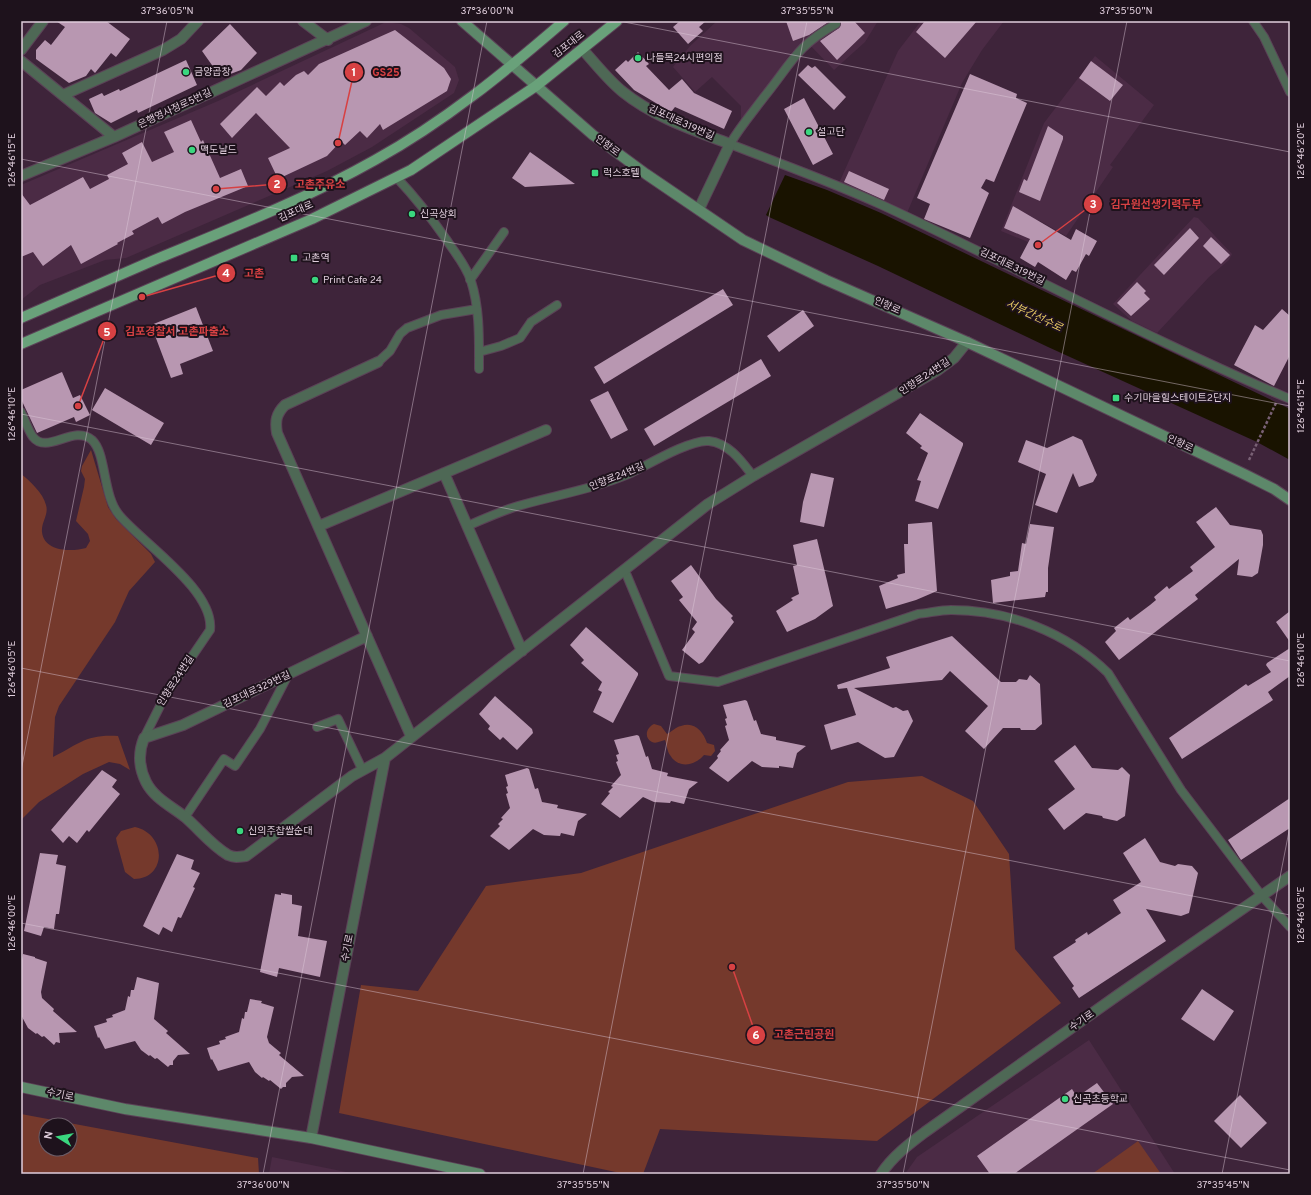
<svg xmlns="http://www.w3.org/2000/svg" width="1311" height="1195" viewBox="0 0 1311 1195" font-family="Overpass,'Noto Sans KR',sans-serif">
  <rect width="100%" height="100%" fill="#3e243a"/>
  <path fill="#4b2b45" d="M717,21H878L865,42L834,70L805,40L790,54L756,102L741,119V106L712,77L695,92L673,67L690,46Z
    M921,21H1004L982,50L962,83L907,213L839,183L898,51Z
    M386,22L401,24L409,28L455,67L459,80L454,93L372,147L327,171L126,258L105,260L40,285L21,300V185L218,101Z
    M1095,56L1154,105L1110,165L1113,167L1066,236L1040,221L1028,242L1001,231L1044,123Z
    M1194,217L1198,218L1232,254L1229,260L1209,277L1157,333L1132,321L1113,304Z
    M1089,1040L1175,1174H905L917,1157Z
    M272,1157L356,1174H269Z"/>
  <path fill="#75392c" fill-rule="evenodd" d="M91,450L108,507L116,519L151,554L155,562L129,591L115,622L59,706L55,717L53,757C79,744 86,734 118,736L130,770L120,764L109,762L83,774L39,802L21,820V474C30,481 43,493 46,505C49,515 41,522 42,532C44,552 72,552 86,548L90,541L88,534L76,521L84,487L85,479L81,471L82,466Z
    M654,724L661,726L667,734C672,732 675,727 681,726C694,721 703,731 707,743L714,745L715,751L711,756L704,755C695,766 678,769 670,755C667,751 667,745 665,740C661,741 656,744 652,742C643,737 647,727 654,724Z
    M922,776L973,801L1009,854L1015,949L1061,1003L877,1141L660,1129L643,1174H625L339,1113L361,985L418,991L486,886L581,873L848,782Z
    M135,827C167,834 167,879 134,879L125,872L117,843L116,838L121,831Z
    M21,1114L258,1158L259,1174H21ZM46,1125H70V1149H46Z
    M1138,1141L1161,1174H1092Z"/>
  <path fill="#191300" d="M785,175L827,190L881,213L1290,409V460L1257,442L1048,347L878,266L769,217L766,215Z"/>
  <path fill="#b897b1" d="M56,21H106L130,39L116,57L111,53L95,73L91,69L86,76L69,83L36,59V50L45,40L51,45L65,27Z
    M680,21H706L699,27L703,31L688,44L673,27Z
    M786,21H830L809,35L793,41Z
    M841,21H854L865,33L837,60L820,41L839,28L841,24Z
    M925,21H977L945,58L916,32Z
    M230,24L257,53L241,70L225,76L214,68L202,51Z
    M395,30L444,68L451,79L447,91L383,130L380,124L367,138L360,131L345,145L341,141L327,156L278,179L268,158L290,148L256,113L232,138L220,124L257,87L266,96L280,82L284,86L296,75L304,71L308,75L319,64Z
    M638,52L649,64L646,66L669,90L682,79L694,93L732,111L724,129L675,107L671,112L634,90L615,70L626,60L628,62Z
    M186,60L197,85L138,113L137,110L111,123L95,113L89,99L102,93L104,96L119,89L120,91Z
    M1091,61L1123,85L1110,101L1079,78Z
    M808,65L812,68L815,66L846,97L834,110L798,75Z
    M970,74L1017,94L1016,98L1027,103L994,182L986,179L981,188L989,193L970,238L924,219L930,204L917,198Z
    M804,98L833,154L813,165L784,109Z
    M191,120L201,142L203,140L220,178L241,169L248,186L185,212L162,224L158,217L132,231L134,234L117,243L118,244L81,264L71,245L43,266L33,252L21,257V193L30,205L83,177L90,189L109,179L107,175L128,164L122,153L142,142L152,162L174,152L164,132Z
    M1048,126L1063,136V139L1040,201L1019,192L1024,179L1027,181Z
    M530,152L575,184L525,187L512,178Z
    M849,171L889,189L884,200L844,182Z
    M1013,206L1071,240L1076,229L1097,241L1089,256L1086,254L1076,272L1072,270L1066,280L1038,262L1035,267L1020,258L1030,239L1004,228Z
    M1190,228L1199,238L1164,275L1154,265Z
    M1211,237L1230,255L1221,264L1203,246Z
    M1137,282L1146,291L1144,293L1150,299L1131,316L1117,303Z
    M723,289L733,305L604,384L594,367Z
    M196,307L213,351L180,364L183,374L171,378L151,325Z
    M1282,309L1290,316V355L1274,386L1234,365L1255,325L1263,330Z
    M803,310L814,326L779,352L767,336Z
    M761,359L771,376L654,446L644,429Z
    M62,372L73,398L80,395L90,415L76,422L74,417L37,433L21,399V390Z
    M105,388L164,423L151,445L92,410Z
    M608,391L628,430L611,439L590,400Z
    M920,413L963,443V445L938,509L915,501L921,481L917,480L928,453L920,448L922,446L906,433Z
    M1073,436L1082,440L1097,475L1093,482L1079,487L1073,473L1057,513L1035,505L1046,474L1018,462L1026,440L1047,448Z
    M811,473L834,478L824,527L800,522L803,502Z
    M1216,507L1230,525L1261,530L1263,535V545L1258,573L1252,577L1237,575L1239,559L1195,595L1198,599L1119,660L1105,642L1116,631L1114,628L1128,617L1130,620L1150,605L1156,600L1154,597L1167,586L1169,589L1193,571L1190,567L1215,547L1196,522Z
    M932,522L937,591L916,600L886,609L879,586L898,578L897,575L905,573L904,544H908V524Z
    M1030,524L1054,527L1048,568V592H1046L1045,597L993,603L991,580L1010,576V572L1018,571L1022,543L1026,544Z
    M817,539L833,606L815,619L787,632L776,611L793,600L791,598L799,594L793,566L797,565L793,545Z
    M691,565L716,599L733,616L731,618L734,622L703,662L699,664L682,650L695,632L692,629L697,622L679,600L683,597L671,581Z
    M1290,611V642L1276,622Z
    M586,627L638,673V675L613,723L593,712L602,692L598,690L602,682L581,663L584,660L570,645Z
    M952,636L1001,682H1016L1019,679L1027,680L1030,675L1040,684L1042,724L1035,730H1021L1020,728H1003L984,749L965,731L988,706L950,671L942,680L854,688L893,708L896,707L903,711L908,710L913,721L894,757L885,758L858,742L831,750L824,725L856,715L847,688L838,689L837,685L890,668L886,657Z
    M1290,648V676L1268,692L1273,700L1182,759L1169,738L1246,684L1248,686L1271,672L1266,665L1267,663Z
    M495,696L532,729L533,733L517,750L503,737L500,740L488,729L490,726L479,714Z
    M745,700L747,701L754,721L756,720L761,734L776,737V740L806,746L797,753L793,768L779,766V768L762,767L752,761L728,782L709,768L718,758L717,756L721,751L720,750L729,740L725,726L727,725L725,719L727,718L723,705Z
    M637,735L639,736L646,757L648,756L652,769L668,773L667,776L698,782L689,789L684,804L671,801L670,803L654,802L643,797L620,818L601,804L610,793L608,792L613,787L611,786L621,775L616,762L618,761L616,755L619,754L614,740Z
    M1075,745L1092,768L1118,770L1122,767L1130,775L1125,816L1117,821L1103,818L1102,816L1086,813L1064,830L1048,809L1075,789L1054,761Z
    M527,768L529,769L535,789L538,788L542,802L558,805L557,808L587,814L578,821L574,836L561,833L560,836L544,835L533,829L509,850L490,836L500,826L498,824L503,819L501,818L510,808L506,794L508,793L506,787L508,786L505,775Z
    M102,770L117,780L112,787L120,794L89,832L87,830L77,843L69,836L63,843L51,830Z
    M1290,798V828L1241,860L1228,840Z
    M1145,838L1160,862L1175,866L1178,864L1192,866L1198,873L1189,913L1181,916L1146,909L1166,941L1079,998L1072,988L1074,986L1053,957L1076,942L1075,940L1087,932L1088,935L1121,913L1113,900L1141,882L1123,853Z
    M40,853L58,855L56,864L66,866L59,914H56L54,929L44,927L41,936L24,931Z
    M177,854L194,860L191,869L200,873L193,887L195,888L181,918L178,917L172,932L163,927L159,935L143,926Z
    M281,893L292,895V904L302,906L298,936L327,941L320,977L279,968L277,977L260,972L275,894L281,895Z
    M23,954L35,957V958L47,962L41,992L42,998L54,1009L53,1011L77,1032L59,1033L60,1043L56,1042L54,1045L44,1036L42,1037L37,1033L36,1034L28,1028L21,1015V966Z
    M137,977L159,983L154,1019L168,1031L166,1033L190,1054L178,1055L173,1061V1065H170L168,1067L157,1058L155,1059L150,1055L149,1056L141,1050L135,1041L105,1049L99,1037L98,1038L94,1026L107,1022L106,1019L113,1017L112,1015L125,1010L128,996L130,997L131,990H134Z
    M1202,989L1234,1011L1214,1041L1181,1019Z
    M250,999L262,1001L261,1003L274,1007L267,1037L269,1043L281,1053L279,1055L304,1076L292,1077L286,1083V1087H283L281,1089L270,1080L269,1081L263,1077L262,1078L255,1072L249,1062L218,1071L212,1059L211,1060L207,1048L220,1044L219,1041L226,1039L225,1037L239,1032L242,1018L244,1019L245,1012H247Z
    M1097,1083L1113,1104L1014,1174H990L977,1156L1072,1089L1077,1097Z
    M1240,1095L1267,1123L1241,1148L1214,1121Z"/>
  <g fill="none" stroke-linecap="round" stroke-linejoin="round">
    <defs>
      <path id="lane" d="M1253,21L1264,37L1290,92
        M836,24C796,46 791,64 764,97C752,113 740,127 730,144C781,164 832,182 882,205C1018,268 1152,341 1290,399
        M397,178C416,198 430,216 446,239C455,253 466,265 471,281C480,309 479,339 479,369
        M470,280L504,232
        M479,352L501,346L520,338L531,322L557,305
        M378,362L390,351L400,334L407,328L441,315L477,309
        M21,412C25,420 28,430 33,437C47,455 74,424 92,440C107,454 102,496 120,516C144,544 215,591 210,630L165,696L144,738
        M467,526C484,519 501,511 518,506C556,495 594,489 631,473C649,464 691,439 709,441C729,443 742,462 753,476
        M625,571L669,676L718,682L918,614C929,613 940,610 951,610C1009,610 1066,632 1108,673L1181,790L1261,895L1290,927
        M317,727L338,719L362,769
        M185,817L224,759L235,766L260,729L288,675"/>
      <path id="street" d="M303,21L328,40
        M21,50L43,21
        M583,50C596,64 608,80 623,92C654,117 693,130 730,144L699,209
        M21,61L114,137
        M63,95L163,50L181,39L198,21
        M21,176L114,137L366,21
        M378,362L285,405C276,414 275,421 277,433L411,736
        M444,473L522,651
        M319,526L546,430
        M367,636L183,725L144,738C138,753 139,768 146,782C154,798 171,806 185,817C199,829 211,845 228,855C235,858 239,857 246,856L352,776L385,758L708,504L753,476L938,370L954,358L967,342
        M311,1138L385,758
        M881,1174C892,1157 909,1144 925,1132L1118,995L1290,876"/>
      <path id="secondary" d="M462,21L593,135L646,174L743,240L826,280L967,342L1246,475L1274,489L1290,500
        M21,1087L125,1109L311,1138L480,1174"/>
      <path id="primary" d="M21,318C67,298 113,278 159,258C232,228 306,199 375,160C444,122 505,72 564,21
        M21,344L312,219L411,170L536,86L617,21"/>
    </defs>
    <use href="#lane" stroke="#5b4257" stroke-width="10"/>
    <use href="#street" stroke="#5b4257" stroke-width="12"/>
    <use href="#secondary" stroke="#5b4257" stroke-width="12"/>
    <use href="#primary" stroke="#5b4257" stroke-width="12"/>
    <path stroke="#796175" stroke-width="2.5" stroke-dasharray="3 2" stroke-linecap="butt" d="M1249,460L1276,403"/>
    <use href="#lane" stroke="#4e6855" stroke-width="8"/>
    <use href="#street" stroke="#4e6855" stroke-width="10"/>
    <use href="#secondary" stroke="#5d886a" stroke-width="10"/>
    <use href="#primary" stroke="#69a17a" stroke-width="10"/>
  </g>
  <path fill="none" stroke="#dfcddb" stroke-width="1" stroke-opacity="0.45" d="M619,21L1290,152M21,159L1290,406M21,414L1290,661M21,668L1290,915M21,771L167,21M21,923L1290,1170M263,1174L487,21M583,1174L807,21M903,1174L1127,21M1222,1174L1290,826"/>
  <g fill="#3ad77f" stroke="#1e121c" stroke-width="1.5">
    <circle cx="638" cy="58" r="4"/>
    <circle cx="186" cy="72" r="4"/>
    <circle cx="809" cy="132" r="4"/>
    <circle cx="192" cy="150" r="4"/>
    <rect x="591" y="169" width="8" height="8" rx="2"/>
    <circle cx="412" cy="214" r="4"/>
    <rect x="290" y="254" width="8" height="8" rx="2"/>
    <circle cx="315" cy="280" r="4"/>
    <rect x="1112" y="394" width="8" height="8" rx="2"/>
    <circle cx="240" cy="831" r="4"/>
    <circle cx="1065" cy="1099" r="4"/>
  </g>
  <g text-anchor="middle" dominant-baseline="central" stroke-width="4" stroke-linejoin="round" paint-order="stroke">
    <g font-size="10" fill="#dfcddb" stroke="#1e121c">
      <text transform="translate(569 45) rotate(-38)">김포대로</text>
      <text transform="translate(175 109) rotate(-25)">은행영사정로5번길</text>
      <text transform="translate(681 123) rotate(24)">김포대로319번길</text>
      <text transform="translate(607 146) rotate(37)">인향로</text>
      <text transform="translate(296 212) rotate(-24)">김포대로</text>
      <text transform="translate(1012 267) rotate(26)">김포대로319번길</text>
      <text transform="translate(887 306) rotate(24)">인향로</text>
      <text transform="translate(925 377) rotate(-33)">인향로24번길</text>
      <text transform="translate(1180 444) rotate(25)">인향로</text>
      <text transform="translate(617 477) rotate(-22)">인향로24번길</text>
      <text transform="translate(176 681) rotate(-57)">인향로24번길</text>
      <text transform="translate(257 690) rotate(-25)">김포대로329번길</text>
      <text transform="translate(348 948) rotate(-79)">수기로</text>
      <text transform="translate(1082 1021) rotate(-35)">수기로</text>
      <text transform="translate(60 1095) rotate(12)">수기로</text>
    </g>
    <g font-size="10" fill="#dfcddb" stroke="#1e121c" text-anchor="start">
      <text x="646" y="58">나들목24시편의점</text>
      <text x="194" y="72">금양곱창</text>
      <text x="817" y="132">설고단</text>
      <text x="200" y="150">맥도날드</text>
      <text x="603" y="173">럭스호텔</text>
      <text x="420" y="214">신곡상회</text>
      <text x="302" y="258">고촌역</text>
      <text x="323" y="280">Print Cafe 24</text>
      <text x="1124" y="398">수기마을힐스테이트2단지</text>
      <text x="248" y="831">신의주찹쌀순대</text>
      <text x="1073" y="1099">신곡초등학교</text>
    </g>
    <g font-size="11" font-style="italic" fill="#e9cb64" stroke="#1e121c">
      <text transform="translate(1034 316) rotate(25)">서부간선수로</text>
    </g>
  </g>
  <path fill="none" stroke="#d74143" stroke-width="1.5" d="M338 143L354 72M216 189L277 184M1038 245L1093 204M142 297L226 273M78 406L107 331M732 967L756 1035"/>
  <g fill="#d74143" stroke="#1e121c" stroke-width="1.5">
    <circle cx="338" cy="143" r="4"/>
    <circle cx="216" cy="189" r="4"/>
    <circle cx="1038" cy="245" r="4"/>
    <circle cx="142" cy="297" r="4"/>
    <circle cx="78" cy="406" r="4"/>
    <circle cx="732" cy="967" r="4"/>
    <circle cx="354" cy="72" r="10"/>
    <circle cx="277" cy="184" r="10"/>
    <circle cx="1093" cy="204" r="10"/>
    <circle cx="226" cy="273" r="10"/>
    <circle cx="107" cy="331" r="10"/>
    <circle cx="756" cy="1035" r="10"/>
  </g>
  <g font-size="12" text-anchor="middle" font-weight="bold" fill="#fff">
    <text x="354" y="76">1</text>
    <text x="277" y="188">2</text>
    <text x="1093" y="208">3</text>
    <text x="226" y="277">4</text>
    <text x="107" y="336">5</text>
    <text x="756" y="1039">6</text>
  </g>
  <g font-size="11" text-anchor="middle" font-weight="bold" fill="#d74143" stroke="#1e121c" stroke-width="4" stroke-linejoin="round" paint-order="stroke">
    <text x="386" y="76">GS25</text>
    <text x="320" y="188">고촌주유소</text>
    <text x="1156" y="208">김구원선생기력두부</text>
    <text x="254" y="277">고촌</text>
    <text x="177" y="335">김포경찰서 고촌파출소</text>
    <text x="804" y="1038">고촌근린공원</text>
  </g>
  <rect width="1311" height="1195" fill="none" stroke="#1e121c" stroke-width="44"/>
  <g transform="translate(58 1137) rotate(281)"><circle r="19" fill="#1e121c" stroke="#6b5d68"/>
  <path d="M0-3L7 15L0 10L-7 15Z" fill="#3ad77f"/>
  <text y="-6" font-size="11" font-weight="bold" text-anchor="middle" fill="#dfcddb">N</text>
  </g>
  <rect x="22" y="22" width="1267" height="1151" fill="none" stroke="#dfcddb" stroke-width="1.5"/>
  <g font-size="10" text-anchor="middle" fill="#dfcddb">
    <text x="167" y="14">37°36'05"N</text>
    <text x="487" y="14">37°36'00"N</text>
    <text x="807" y="14">37°35'55"N</text>
    <text x="1126" y="14">37°35'50"N</text>
    <text transform="translate(1300 151) rotate(-90)" y="4">126°46'20"E</text>
    <text transform="translate(11 160) rotate(-90)" y="4">126°46'15"E</text>
    <text transform="translate(1300 406) rotate(-90)" y="4">126°46'15"E</text>
    <text transform="translate(11 414) rotate(-90)" y="4">126°46'10"E</text>
    <text transform="translate(1300 660) rotate(-90)" y="4">126°46'10"E</text>
    <text transform="translate(11 669) rotate(-90)" y="4">126°46'05"E</text>
    <text transform="translate(1300 915) rotate(-90)" y="4">126°46'05"E</text>
    <text transform="translate(11 923) rotate(-90)" y="4">126°46'00"E</text>
    <text x="263" y="1188">37°36'00"N</text>
    <text x="583" y="1188">37°35'55"N</text>
    <text x="903" y="1188">37°35'50"N</text>
    <text x="1223" y="1188">37°35'45"N</text>
  </g>
</svg>
